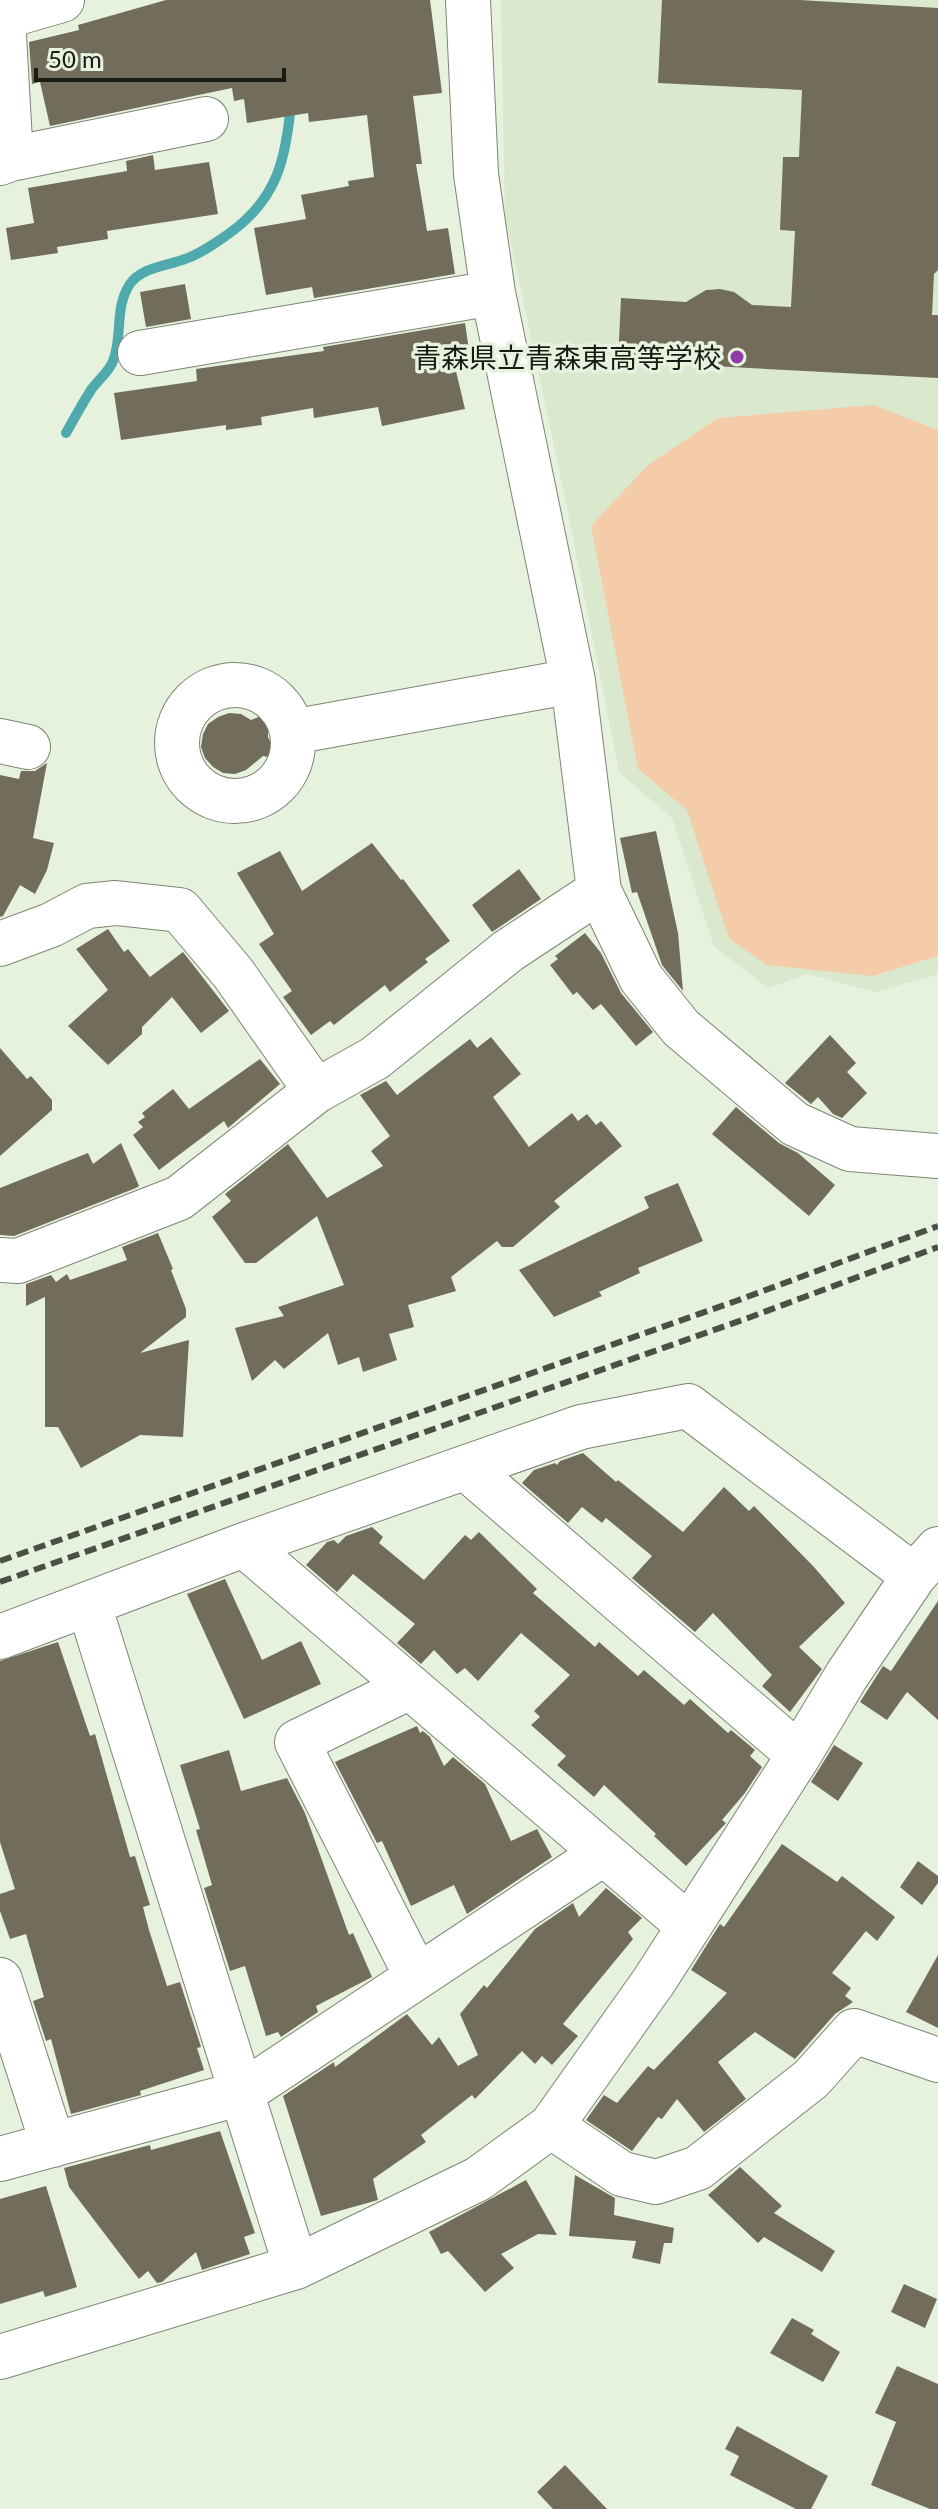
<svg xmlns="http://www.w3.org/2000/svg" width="938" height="2509" viewBox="0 0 938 2509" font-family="Lato,'Noto Sans JP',sans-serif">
  <rect width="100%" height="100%" fill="#e7f2de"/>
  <path fill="#dae8cd" d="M501,0H938V974L876,992L807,974L768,988L714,946L672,818L619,772L565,498L505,215Z"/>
  <path fill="#f5ccaa" d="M873,405L938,430V956L872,976L767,965L729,939L687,810L638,769L591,526L648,465L718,418Z"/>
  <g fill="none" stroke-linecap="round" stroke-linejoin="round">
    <path stroke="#4faaae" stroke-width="10" d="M66,433C74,419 82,404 91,390C97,381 109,372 113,361C123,337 114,307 130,284C142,267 167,266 185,259C200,254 214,244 227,235C277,200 286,160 291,103"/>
  </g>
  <path fill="#716d5a" d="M166,0H430L442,93L413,96L422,164H416L427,231L448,228L455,274L314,298L312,287L266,295L254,228L306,219L301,195L349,186L348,181L374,177L367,115L309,122L308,113L247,123L244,99L234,101L232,88L50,126L40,82L32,84L29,42L79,30L78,25Z
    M662,0H799L938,8V270L934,274L932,315H938V378L618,361L621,298L686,302L706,290L720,289L734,292L752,305L791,307L795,231L780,230L783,157H799L802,90L658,83Z
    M153,155L155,170L209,162L218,214L107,231L108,239L57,247L58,253L11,260L6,228L34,223L28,188L127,171L126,161Z
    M185,284L191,319L146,327L140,292Z
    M465,323L471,364L455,367L465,409L382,426L378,407L314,418L313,408L261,417L262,425L226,430V425L121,440L114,393L197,381L196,369L324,351L323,347Z
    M229,713L241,714L251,720L263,715L268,724V737L278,759L263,756L246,770L235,774L223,773L213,767L205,758L201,747L203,734L208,724L218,717Z
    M47,763L33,838L54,843L47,870L35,894L20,885L3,916L0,917V775L19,779L21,771H35Z
    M656,831L678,933L683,991L662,965L637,892L632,893L620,838Z
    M372,843L401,880L403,879L450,941L425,959L428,962L390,992L385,985L334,1025L330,1021L311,1035L283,997L292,991L259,944L274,934L237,873L280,851L302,891Z
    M519,869L541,899L492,932L472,905Z
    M108,929L124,952L128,949L150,977L183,952L229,1011L201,1033L172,997L142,1027V1034L108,1065L68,1026L108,990L76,949Z
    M585,933L601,953L621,993L653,1032L636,1046L601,1004L593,1010L577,992L573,995L550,965L558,959L555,956Z
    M830,1035L856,1063L847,1072L867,1093L842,1118L833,1114L818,1097L811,1104L785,1083Z
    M491,1037L521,1074L493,1097L529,1147L572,1113L578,1121L587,1114L596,1125L601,1121L622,1146L554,1201L560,1207L513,1247H502L497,1241L451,1277L456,1291L408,1305L414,1327L389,1334L397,1360L363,1372L359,1357L338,1365L328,1333L284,1369L275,1360L252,1381L235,1328L284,1316L278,1307L344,1285L317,1216L256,1263H245L212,1217L231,1201L225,1194L288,1144L327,1198L383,1166L371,1151L390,1136L360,1095L386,1081L397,1095L470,1039L477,1048Z
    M0,1048L27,1079L31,1076L52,1100V1110L0,1156Z
    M260,1059L280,1084L228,1128L224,1121L159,1170L133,1135L143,1127L138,1122L145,1117L142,1113L173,1089L189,1109Z
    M736,1107L779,1143L798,1153L835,1185L809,1216L712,1134Z
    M121,1143L139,1186L136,1188L14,1236L0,1235V1188L88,1153L93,1164Z
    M678,1183L703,1241L638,1268L640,1273L599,1292L602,1296L554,1317L519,1270L649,1208L644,1197Z
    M158,1233L173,1269L171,1270L186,1309V1317L140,1353L189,1340L183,1437L140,1435L81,1468L58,1427H45V1297L26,1306V1284L51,1275L56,1282L67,1274L70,1280L127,1260L122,1247Z
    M583,1453L616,1482L618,1480L683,1532L724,1487L749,1511L754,1506L814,1567L845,1603L799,1647L822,1669L790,1712L762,1686L772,1675L713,1613L695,1632L632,1578L652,1556L606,1518L602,1523L582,1507L568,1523L522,1483L534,1470L555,1463L557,1465L560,1461Z
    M372,1527L383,1537L379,1543L424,1580L465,1535L471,1540L479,1532L537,1589L533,1593L595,1647L599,1642L638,1676L644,1670L684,1705L690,1699L728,1733L731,1730L755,1750L750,1756L762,1767L745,1793L722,1820L726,1823L686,1866L654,1836L656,1834L604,1785L594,1797L557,1765L566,1756L531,1725L540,1717L534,1711L570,1675L521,1633L478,1681L465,1668L457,1674L434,1650L421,1664L397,1643L415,1624L353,1574L337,1592L306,1565L327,1542L334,1540L338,1544L346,1536Z
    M225,1579L262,1660L301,1641L321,1684L244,1719L187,1594Z
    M938,1601V1720L907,1692L887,1720L860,1702L883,1666L891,1671Z
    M58,1642L90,1736L95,1734L130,1857L135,1856L150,1905L143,1907L149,1930L167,1986L180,1982L201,2047L197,2048L204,2070L140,2091L141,2095L71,2114L51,2039L46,2041L33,2001L44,1997L26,1934L10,1939L0,1911V1894L15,1889L0,1842V1661Z
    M417,1726L420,1733L423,1731L430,1737L444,1766L453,1757L485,1784L511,1841L537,1829L552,1857L467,1914L454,1885L411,1906L382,1841L377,1843L335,1762Z
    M834,1745L863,1763L838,1801L811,1782Z
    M229,1750L241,1791L287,1778L305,1813L349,1935L353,1933L372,1977L316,2006L318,2012L281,2037L278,2032L266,2036L245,1966L230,1971L204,1888L212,1885L196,1830L200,1829L180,1765Z
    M782,1844L837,1882L842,1876L895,1917L877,1941L866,1931L832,1973L851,1988L845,1996L853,2002L835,2014L795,2059L755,2032L718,2062L746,2099L704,2132L677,2099L662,2119L658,2117L632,2151L586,2120L604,2095L617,2103L648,2066L654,2070L727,1993L691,1970L720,1924L724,1927Z
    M918,1861L938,1876V1883L922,1905L900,1887Z
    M606,1888L642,1918L628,1932L633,1939L563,2024L578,2036L552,2065L542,2056L535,2064L522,2051L475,2099L472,2095L421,2135L426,2142L373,2179L378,2200L321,2216L283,2096L334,2062L335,2067L407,2014L432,2045L439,2037L458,2066L478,2055L460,2014L484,1985L487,1988L535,1929L573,1903L579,1917Z
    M938,1955V2028L906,2012Z
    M220,2131L255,2233L244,2237L250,2254L202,2270L196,2252L162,2282L157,2283L148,2271L139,2279L69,2187L64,2168L150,2145L151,2150Z
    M740,2167L782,2206L774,2213L835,2251L822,2272L764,2237L758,2243L708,2195Z
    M575,2175L615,2198L614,2215L674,2228L672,2243H664L660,2264L632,2258L636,2241L569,2236Z
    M526,2180L557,2235L538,2234L501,2254L514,2268L485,2292L448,2251L441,2254L429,2232Z
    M46,2186L77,2287L45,2297L43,2291L0,2304V2199Z
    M904,2284L937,2299L925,2328L891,2312Z
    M792,2318L814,2330L811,2334L840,2352L823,2382L770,2353Z
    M897,2366L938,2384V2509H930L871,2485L896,2422L875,2413Z
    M737,2426L828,2476L811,2509H796L730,2475L739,2456L725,2449Z
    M565,2465L607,2509H553L537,2492Z"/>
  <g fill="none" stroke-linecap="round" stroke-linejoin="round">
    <defs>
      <path id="minor" d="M468,0L476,174L493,293L573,681L599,891L641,978L681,1028L795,1124L850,1149L938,1156
        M3,17L62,0
        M11,159L206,119
        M0,163L11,159L2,0
        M140,353L493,293
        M177 743a58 58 0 1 1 116 0a58 58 0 1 1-116 0Z
        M292,732L573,681
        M0,741L28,747
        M0,944L51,925L87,906L116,903L180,910L233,973L316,1091
        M0,1260L18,1261L179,1198L316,1091L375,1058L508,951L599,891
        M466,1468L799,1755
        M244,1545L689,1926
        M89,1605L296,2267
        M0,1637L244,1545L581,1427L688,1406L914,1576
        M410,1687L297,1742L417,1977
        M0,1980L53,2145
        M551,2126L622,2174L656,2182L698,2168L811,2079L854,2031L938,2060
        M0,2159L242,2093L604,1853
        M0,2357L296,2267L478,2179L551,2126L654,1981L799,1755L847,1675L914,1576L938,1549"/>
    </defs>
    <use href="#minor" stroke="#7b8573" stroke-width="46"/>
    <use href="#minor" stroke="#fff" stroke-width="44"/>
    <path stroke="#4b5046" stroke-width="6" stroke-dasharray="12 6" stroke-linecap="butt" d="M0,1561L736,1301L938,1226
      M0,1582L748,1318L938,1247"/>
  </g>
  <circle fill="#903cab" stroke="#e7f2de" stroke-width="3" cx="737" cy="357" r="8"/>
  <g text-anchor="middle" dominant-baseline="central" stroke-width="7" stroke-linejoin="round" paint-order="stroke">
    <g font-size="28" fill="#171b14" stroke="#e7f2de" text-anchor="end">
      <text x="721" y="357">青森県立青森東高等学校</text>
    </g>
  </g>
  <path d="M36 68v12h248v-12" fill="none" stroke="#171b14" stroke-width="4"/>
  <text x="48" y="68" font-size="24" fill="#171b14" stroke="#e7f2de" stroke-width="6" paint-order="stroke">50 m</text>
</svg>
